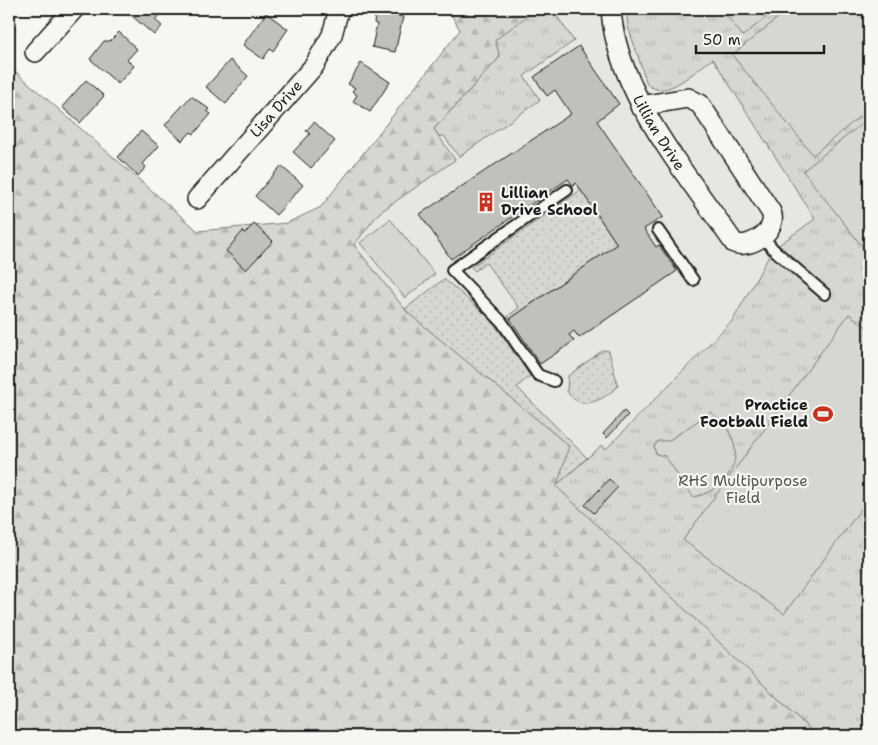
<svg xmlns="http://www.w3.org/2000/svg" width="878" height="745" viewBox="0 0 878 745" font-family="'Shantell Sans',sans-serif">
  <defs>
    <pattern id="grass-dots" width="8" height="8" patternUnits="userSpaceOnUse" patternTransform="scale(1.25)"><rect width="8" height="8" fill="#d6d6d2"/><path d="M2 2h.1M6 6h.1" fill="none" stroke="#b7b7b4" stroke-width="1.8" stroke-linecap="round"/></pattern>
    <pattern id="forest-firs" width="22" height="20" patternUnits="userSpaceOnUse" patternTransform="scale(1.25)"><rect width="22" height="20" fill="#d6d6d2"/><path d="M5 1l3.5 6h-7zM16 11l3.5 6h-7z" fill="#b7b7b4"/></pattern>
    <pattern id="park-tufts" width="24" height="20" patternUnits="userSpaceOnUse" patternTransform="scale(1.25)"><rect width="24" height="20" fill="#d6d6d2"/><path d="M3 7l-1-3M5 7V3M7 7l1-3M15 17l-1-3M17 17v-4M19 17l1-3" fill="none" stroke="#b7b7b4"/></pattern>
  </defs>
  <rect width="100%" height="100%" fill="#f6f6f2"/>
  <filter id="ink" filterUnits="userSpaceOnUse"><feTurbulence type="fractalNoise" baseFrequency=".02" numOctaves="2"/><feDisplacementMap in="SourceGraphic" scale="10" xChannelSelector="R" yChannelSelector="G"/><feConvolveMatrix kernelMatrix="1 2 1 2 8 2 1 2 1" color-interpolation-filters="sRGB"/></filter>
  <g filter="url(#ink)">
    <path fill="#e6e6e2" d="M476,9H626L628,26L647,84L656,89H665L674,85L713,59L816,219L773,249L733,320L606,449L602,446L556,486L295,235L321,207Z"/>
    <path fill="url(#grass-dots)" stroke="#797977" d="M581,190L617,244L510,319L508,316L519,308L486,263L475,271L471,267Z
      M444,279L490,318L530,376L517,387L587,458L556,486L405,309Z
      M603,350L609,351L618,386C605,399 580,414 567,391L568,376Z"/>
    <path fill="url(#forest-firs)" stroke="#797977" d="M448,9H537L496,40L500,57L434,129L455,160L379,213L354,245L408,313L569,446L557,486L817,736H9V66L198,231L287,223L321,207L460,30Z"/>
    <path fill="url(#park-tufts)" stroke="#797977" d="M537,9H552L574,41L524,76L540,100L459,157L444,136H439L434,129L500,57L495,40Z
      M626,9H869V736H817L556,486L602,445L606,449L733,320L773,249L815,219L713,59C696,69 666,102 647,84L628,26Z"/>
    <path fill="#d6d6d2" stroke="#797977" d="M721,9H776L743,36Z
      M789,9H869V109L813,155L732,55Z
      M869,118V255L803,171Z
      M390,219L435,274L405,298L360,243Z
      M849,314L869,329V498L784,614L683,540Z
      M711,412C718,418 725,424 729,432C747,462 723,492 693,497L665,456L656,454L654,447L658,441H668Z"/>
    <path fill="#c0c0bd" stroke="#1c1c1c" d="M124,9H164L155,20L162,26L154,35Z
      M376,11L403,17L395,52L372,47L377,24L374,23Z
      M266,13L288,29L273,51L270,49L263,59L243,45Z
      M119,32L137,49L127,60L134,66L118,84L90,59L104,41H110Z
      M579,46L619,104L597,121L663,217L644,229L656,247L659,245L677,271L579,338L574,331L569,335L574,341L540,364L510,319L617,244L576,183L573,186L568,179L451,259L420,214L571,114L555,90L547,96L534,77Z
      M230,60L248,76L226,104L206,87Z
      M361,63L390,82L370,112L353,101L357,95L352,91L355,88L348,84Z
      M86,80L104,96L80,123L62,107Z
      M191,96L209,109L207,111L211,114L194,134L191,132L182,141L165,125Z
      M314,122L335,141L311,168L293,152L310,134L306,131Z
      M141,131L159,146L143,164L146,167L138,176L118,157Z
      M281,166L303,185L276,215L255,196Z
      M254,224L273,241L246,270L226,251L243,231L245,233Z
      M624,411L628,415L607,438L603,434Z
      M609,479L618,487L594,513L585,505Z"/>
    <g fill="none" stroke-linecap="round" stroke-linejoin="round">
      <defs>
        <path id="service" d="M658,230L693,280
          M762,236L773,249L825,294
          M554,381L538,375L502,322L452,270L567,190"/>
        <g id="minor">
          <path id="s1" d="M611,9C616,93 688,175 734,243C750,250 779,230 771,212L700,104L688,98L640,106"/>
          <path d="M35,52L74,9"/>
          <path id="s2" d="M197,199L314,66L332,35L339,9"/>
        </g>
      </defs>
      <use href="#service" stroke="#1c1c1c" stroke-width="14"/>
      <use href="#minor" stroke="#1c1c1c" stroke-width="22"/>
      <use href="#service" stroke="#f6f6f2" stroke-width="10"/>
      <use href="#minor" stroke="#f6f6f2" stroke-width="19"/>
    </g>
  </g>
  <defs>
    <symbol id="building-bare" viewBox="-9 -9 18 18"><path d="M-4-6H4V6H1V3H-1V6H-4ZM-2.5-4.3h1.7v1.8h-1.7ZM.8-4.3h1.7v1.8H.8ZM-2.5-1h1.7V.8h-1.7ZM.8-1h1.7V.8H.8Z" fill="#c8321e" stroke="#f6f6f2" stroke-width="2.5" paint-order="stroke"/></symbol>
    <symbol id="stadium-bare" viewBox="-9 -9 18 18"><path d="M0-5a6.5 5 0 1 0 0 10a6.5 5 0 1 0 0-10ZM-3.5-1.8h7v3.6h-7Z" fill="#c8321e" stroke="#f6f6f2" stroke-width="2.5" paint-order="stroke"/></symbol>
  </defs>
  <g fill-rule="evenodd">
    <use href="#building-bare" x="472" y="188" width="28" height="28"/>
    <use href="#stadium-bare" x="809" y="400" width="28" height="28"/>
  </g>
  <g text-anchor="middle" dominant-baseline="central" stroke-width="4.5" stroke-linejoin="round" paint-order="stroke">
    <g font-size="15" fill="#1c1c1c" stroke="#f6f6f2">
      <text stroke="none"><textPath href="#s2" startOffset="120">Lisa Drive</textPath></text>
      <text stroke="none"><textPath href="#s1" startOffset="134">Lillian Drive</textPath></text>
    </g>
    <g font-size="15" font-weight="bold" fill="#1c1c1c" stroke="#f6f6f2" text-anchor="start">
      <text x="501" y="193">Lillian<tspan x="501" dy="17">Drive School</tspan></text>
      <text x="808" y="405" text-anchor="end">Practice<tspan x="808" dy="17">Football Field</tspan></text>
    </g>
    <g font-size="15" fill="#545453" stroke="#f6f6f2">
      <text x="743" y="481">RHS Multipurpose<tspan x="743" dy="17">Field</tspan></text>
    </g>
  </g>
  <rect width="878" height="745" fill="none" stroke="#f6f6f2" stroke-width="30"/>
  <rect x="15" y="15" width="848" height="715" fill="none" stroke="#1c1c1c" stroke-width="2" filter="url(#ink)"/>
  <path d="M696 45v8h128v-8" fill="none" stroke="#1c1c1c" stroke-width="2.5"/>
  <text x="703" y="45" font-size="15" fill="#1c1c1c" stroke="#f6f6f2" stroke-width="4" paint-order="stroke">50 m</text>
</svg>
